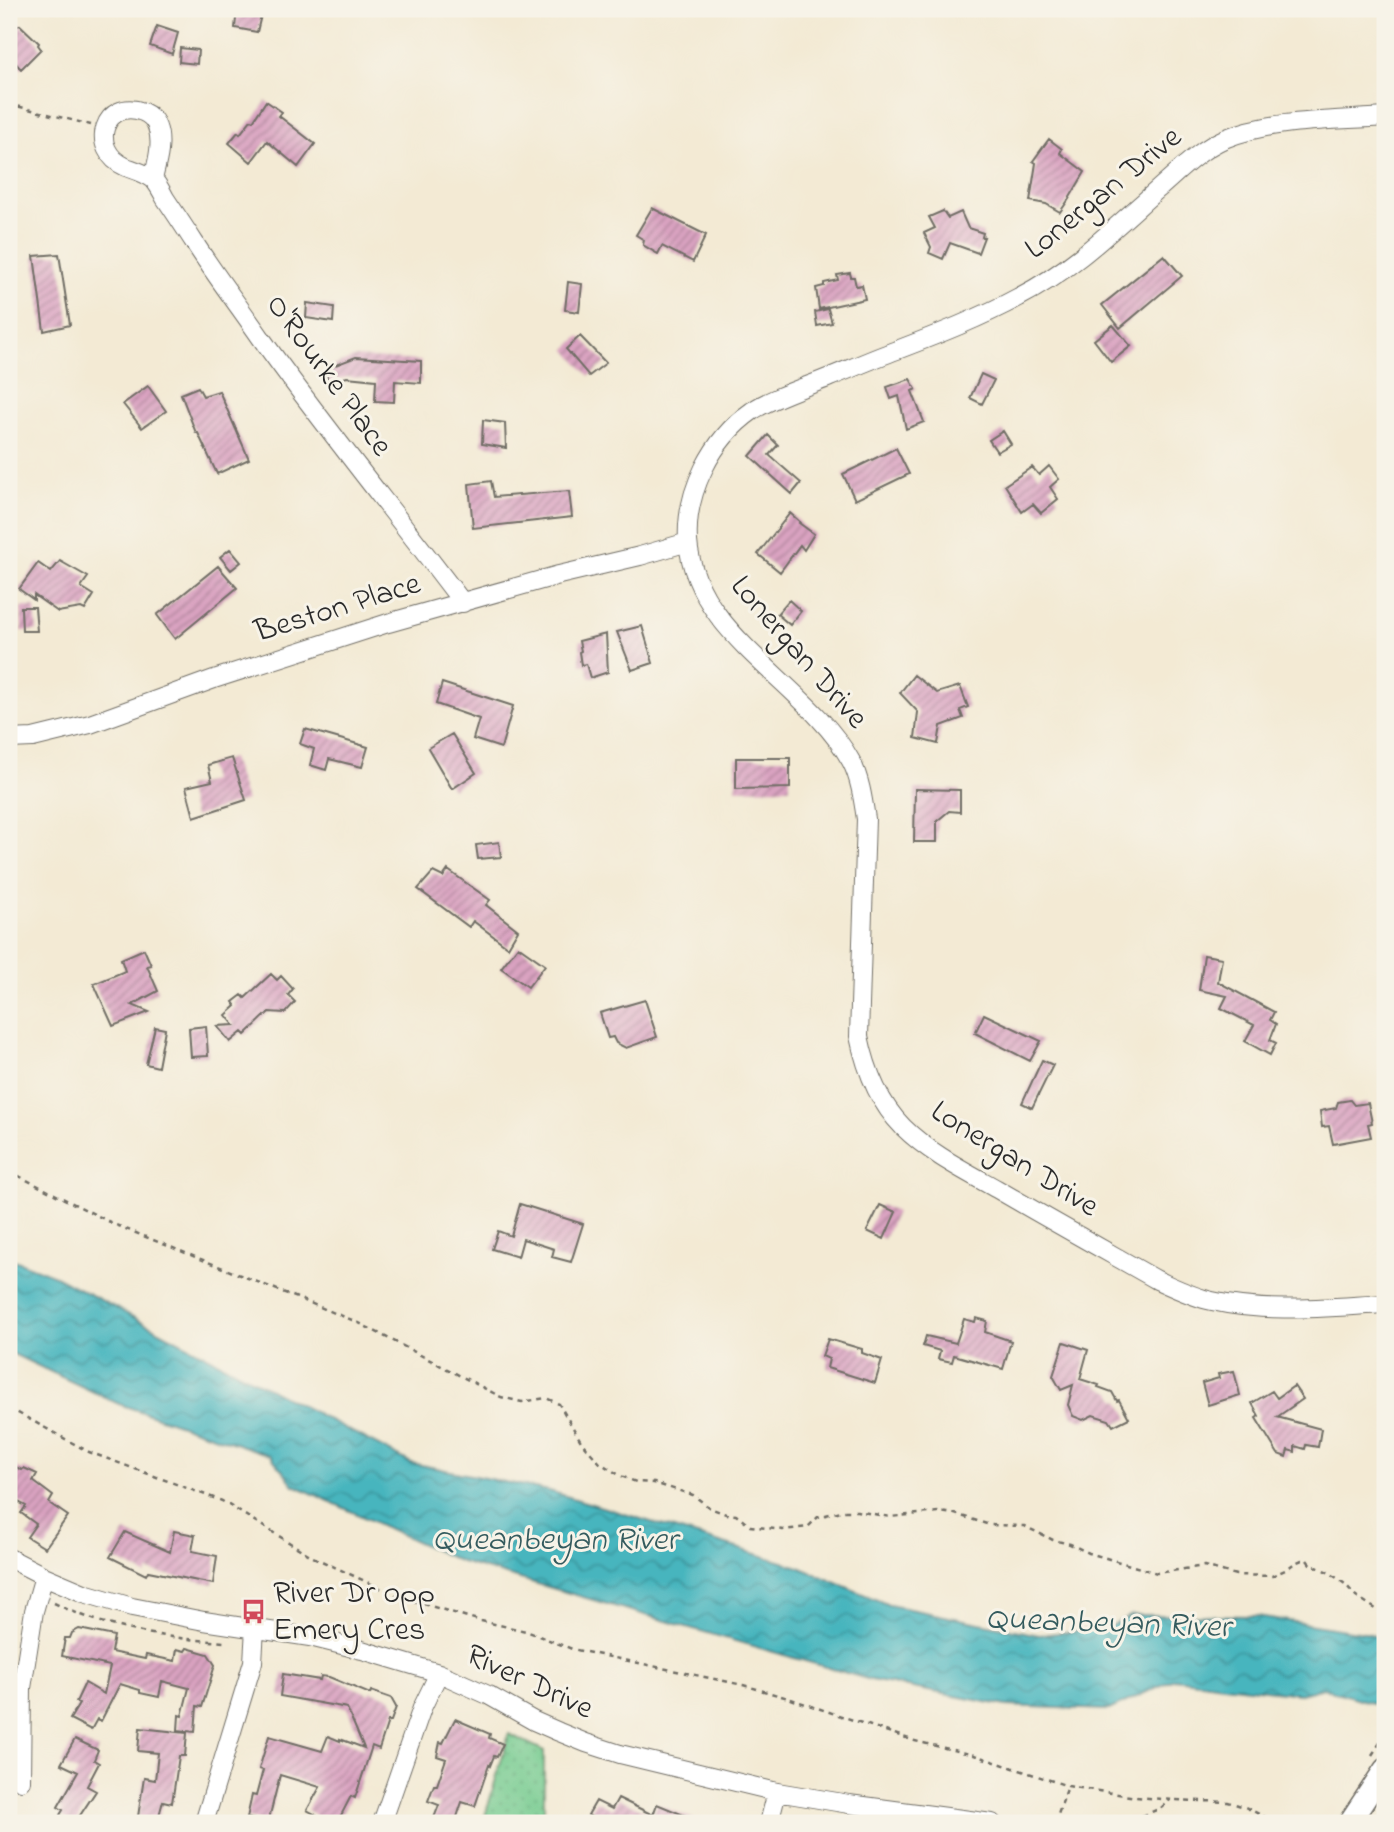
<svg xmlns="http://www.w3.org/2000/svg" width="1394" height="1832" viewBox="0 0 1394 1832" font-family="'Indie Flower',sans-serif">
  <defs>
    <pattern id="park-dots" width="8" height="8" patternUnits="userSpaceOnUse" patternTransform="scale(1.75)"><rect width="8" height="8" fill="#74cb8f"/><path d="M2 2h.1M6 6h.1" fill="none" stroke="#65ae7c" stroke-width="1.8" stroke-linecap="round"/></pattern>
    <pattern id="water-waves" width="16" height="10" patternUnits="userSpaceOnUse" patternTransform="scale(1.75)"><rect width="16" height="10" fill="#46b5be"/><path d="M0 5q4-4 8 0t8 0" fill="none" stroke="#3b939b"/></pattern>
    <pattern id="building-hatch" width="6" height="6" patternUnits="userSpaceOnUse" patternTransform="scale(1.75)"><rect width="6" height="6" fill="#daa3c1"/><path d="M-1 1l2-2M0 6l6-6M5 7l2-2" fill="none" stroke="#b1859d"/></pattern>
  </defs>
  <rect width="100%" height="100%" fill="#f7f3e8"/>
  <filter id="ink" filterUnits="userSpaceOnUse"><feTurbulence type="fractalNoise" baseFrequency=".0143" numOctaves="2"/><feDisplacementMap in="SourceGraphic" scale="14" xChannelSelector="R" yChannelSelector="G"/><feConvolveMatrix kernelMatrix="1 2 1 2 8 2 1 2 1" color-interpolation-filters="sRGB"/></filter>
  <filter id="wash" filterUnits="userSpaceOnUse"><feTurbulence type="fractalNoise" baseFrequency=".00686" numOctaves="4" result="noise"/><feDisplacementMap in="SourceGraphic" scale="28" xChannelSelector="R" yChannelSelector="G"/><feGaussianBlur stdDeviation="1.57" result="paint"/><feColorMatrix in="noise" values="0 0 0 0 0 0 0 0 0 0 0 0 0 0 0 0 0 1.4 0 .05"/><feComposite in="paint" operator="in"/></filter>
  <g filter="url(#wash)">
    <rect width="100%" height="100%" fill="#f3ead4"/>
    <path fill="url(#park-dots)" stroke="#507b5d" stroke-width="2" d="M509,1734L544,1751V1819L542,1823H483Z"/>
    <path fill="url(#water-waves)" stroke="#387074" stroke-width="2" d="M9,1258L55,1276L411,1463L549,1491L799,1567L889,1605L1039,1635L1107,1628L1132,1615L1257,1616L1370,1634L1385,1639V1707L1323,1688L1300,1694L1174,1679L1109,1710L1007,1706L871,1680L461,1562L294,1485L270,1455L119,1404L9,1352Z"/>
    <g id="blocks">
      <path fill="url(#building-hatch)" d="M237,9L262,11L257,32L235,28Z
        M9,19L17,26L20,25L39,43L38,45L41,49L21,69L9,56Z
        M157,26L178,33L172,54L150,46Z
        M180,48L198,50L197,64L179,62Z
        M266,101L282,112L279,116L315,144L298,167L267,141L251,162L229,143L238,132L240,134L251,120L253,121Z
        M1049,139L1062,149L1060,153L1085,172L1069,199L1060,212L1046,204L1030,201L1036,163L1033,161Z
        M652,208L706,235L693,262L662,246L658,254L643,245L644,240L636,235Z
        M943,211L948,218L961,212L968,228L983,233L982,237H984L978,253L950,243L943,259L929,253L931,247L924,233L935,228L929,217Z
        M59,254L70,325L44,331L34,256Z
        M1164,255L1182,276L1120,328L1102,305Z
        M850,273L851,277H854L856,286L862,285L865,299L819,309L816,288L824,286V283L838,280L837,275Z
        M568,282L582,284L579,312L565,310Z
        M307,303L334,307L333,322L306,318Z
        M828,309L832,323L817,326L815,312Z
        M1113,325L1131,346L1111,362L1094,340Z
        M580,336L606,363L589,376L566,349Z
        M356,357L421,361V383L395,381L394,402L375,401L376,380L347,377L328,383L325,369Z
        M981,374L994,380L982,404L970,398Z
        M910,379L916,389L912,391L924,422L906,429L899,396L891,399L887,387Z
        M148,386L166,411L142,428L123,404Z
        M198,387L203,396L219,391L249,459L217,474L198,433H196L181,394Z
        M483,420L505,423L506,448L482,444Z
        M1003,431L1011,444L997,452L989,440Z
        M768,435L778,445L769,455L801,483L792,494L750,456Z
        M896,448L909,474L855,500L843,474Z
        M1049,466L1059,479L1050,487L1058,499L1041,513L1033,504L1022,512L1005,485L1032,467L1039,475Z
        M491,481L494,497L569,491L572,517L473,528L469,484Z
        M790,513L800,522L799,523L814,534L804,550L800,545L780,572L758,554Z
        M230,549L241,562L231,570L220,557Z
        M60,561L88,577L81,587L94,595L85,610L81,608L58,612L34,595V600L19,589L38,563L51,572Z
        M218,566L237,588L175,639L157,615Z
        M789,600L801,611L790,625L777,614Z
        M21,607H35L37,631H22Z
        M642,626L653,663L632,670L617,632Z
        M606,634L608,672L590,678L586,664L581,665L579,652L581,651L579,641Z
        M914,675L937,693L960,686L968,707L960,710L963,718L941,726L938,744L915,738L918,712L900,693Z
        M442,683L513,706L501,748L473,739L479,719L436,704Z
        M305,729L368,747L362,767L329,759L326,770L310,765L314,749L300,744Z
        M452,734L476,773L452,789L428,748Z
        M232,758L246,800L194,817L186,787L212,781L208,765Z
        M736,758H790V788L736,789Z
        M915,789L960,790V812L949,811L937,821V842H914Z
        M499,842L501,857L478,859L476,845Z
        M448,870L490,900L486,905L518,930L508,947L473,921L469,927L418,889L433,872L443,877Z
        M518,946L545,965L528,987L501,968Z
        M144,949L151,965L147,966L158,991L132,1005L149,1012L113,1026L94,984L125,971L121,959Z
        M1204,955L1222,958L1218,982L1274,1012L1270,1020L1276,1024L1270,1040L1276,1043L1270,1055L1245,1041L1254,1025L1221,1008L1227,996L1199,990Z
        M271,974L277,980L281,976L293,989L288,995L295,1002L285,1013L269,1012L245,1035L242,1032L230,1042L217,1026L234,1025L226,1015L236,1006L233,1002L242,995L245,998Z
        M645,1000L657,1037L626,1048L616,1043L613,1037L608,1038L600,1013Z
        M984,1014L1041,1041L1030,1061L975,1033Z
        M206,1026L208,1056L191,1057L189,1028Z
        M155,1027L165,1029L158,1067L146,1064Z
        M1042,1060L1053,1065L1032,1108L1022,1103Z
        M1350,1100L1354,1105L1368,1103L1372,1123L1368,1124L1371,1137L1333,1144L1329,1126L1322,1127L1320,1111L1336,1108L1338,1102Z
        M520,1204L583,1224L571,1262L552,1257L554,1249L523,1239L518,1257L492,1249L498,1231L511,1236Z
        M880,1205L896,1212L884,1239L867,1231Z
        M976,1318L987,1321L985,1332L1011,1341L1003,1369L954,1355L952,1362L938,1359L940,1351L923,1346L926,1336L956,1343L964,1319L975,1322Z
        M828,1339L862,1349V1353L882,1360L875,1383L827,1368L829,1359L822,1356Z
        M1064,1342L1088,1350L1080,1379L1099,1385L1098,1387L1112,1392L1117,1401L1119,1400L1129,1418L1113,1426L1109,1420L1093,1415L1083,1420L1073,1416L1068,1405L1073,1385L1061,1390L1053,1376Z
        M1234,1371L1240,1395L1208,1405L1202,1383L1219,1378L1218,1374Z
        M1294,1386L1303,1399L1277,1417L1321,1429L1318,1447L1306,1445L1305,1449L1295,1446V1452L1288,1450L1286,1457L1278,1454L1256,1418L1259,1416L1252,1403L1272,1391L1277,1398Z
        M9,1464L22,1470L24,1468L37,1474L33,1481L53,1496L49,1503L68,1516L45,1548L27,1537L36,1524L21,1513L26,1506L9,1497Z
        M174,1531L195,1535L192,1551L217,1556L213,1584L148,1571L146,1575L110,1557L125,1532L170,1552Z
        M79,1629L114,1636L111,1652L145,1659L146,1655L175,1661L177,1649L185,1651L187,1648L208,1654L215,1665L202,1707L197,1706L195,1732L178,1730L179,1715L182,1716L189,1688L162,1681L159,1697L140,1693V1690L120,1684L101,1721L97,1719L91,1730L70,1719L79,1704L76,1702L85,1683L104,1694L110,1666L62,1656L65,1638H70L72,1633Z
        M283,1674L320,1680L321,1676L329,1677L370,1694L371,1691L391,1698L396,1707L391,1721H388L379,1749L372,1746L355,1798L351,1796L337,1823H312L316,1815L307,1810L320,1787L280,1775L268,1823L247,1818L252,1795L256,1796L263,1770L259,1769L269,1736L322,1751L328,1736L340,1741V1739L364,1748L347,1708L280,1696Z
        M455,1719L490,1734L489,1738L503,1744L497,1757L494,1756L490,1766L489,1765L475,1806L462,1802L455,1823H432L439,1805L428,1801L434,1785H437L446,1759L437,1756L440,1742L443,1743Z
        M140,1728L187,1733L185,1756H179L172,1803L163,1801L157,1823H137L144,1778L155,1780L158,1753L138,1751Z
        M75,1739L98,1750L94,1760L99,1763L87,1786L96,1791L75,1823H72L60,1815L63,1810L58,1807L78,1772L61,1764Z
        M618,1798L653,1815L657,1804L703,1823H601L588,1815L596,1801L612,1809Z"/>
    </g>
  </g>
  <g filter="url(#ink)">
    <use href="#blocks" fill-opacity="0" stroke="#716e66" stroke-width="2"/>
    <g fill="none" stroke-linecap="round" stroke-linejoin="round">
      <defs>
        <path id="minor" d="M1385,117C1335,121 1271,119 1224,139C1199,150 1178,172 1157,190C1113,229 1072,270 1019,297C980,318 939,334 897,350C875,358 852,368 830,377C806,387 773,397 752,411C712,439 685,492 688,541C695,636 808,683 851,761C860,778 863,799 866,819L859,1036C866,1070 878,1102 903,1127C929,1153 965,1171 997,1189C1050,1220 1104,1250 1157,1280C1175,1288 1193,1297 1212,1301C1268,1314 1328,1307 1385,1304
          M153,179C157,163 163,143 157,127C155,120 150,115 143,112C104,97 87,150 126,167C134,170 148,174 154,180C158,185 162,192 165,198C175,213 185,228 194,242C215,275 239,306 261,338C325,428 396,514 463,603
          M9,739L33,738L90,724L214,679L388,623L559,575L640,556L688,542
          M9,1558L44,1576L84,1593L132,1607L204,1621L310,1637L362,1650L439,1673L488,1695L534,1721L559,1732L586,1743L620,1754L777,1792L849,1804L992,1823
          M21,1781L22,1688L34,1611L44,1576
          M204,1823L253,1662L255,1628
          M382,1823L422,1708L439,1673
          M769,1823L777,1792"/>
        <path id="major" d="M1349,1823L1385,1769"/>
      </defs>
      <use href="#minor" stroke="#716e66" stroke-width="20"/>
      <use href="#major" stroke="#716e66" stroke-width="24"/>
      <path stroke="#716e66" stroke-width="2.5" stroke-dasharray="5 5" stroke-linecap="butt" d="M9,104L91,125
        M9,1171L116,1225L357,1322L501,1397L522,1402L546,1398L559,1404L582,1443L600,1463L621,1476L636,1482L654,1483L693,1495L710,1508L726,1514L736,1515L750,1526L783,1530L808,1527L818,1517L841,1511H857L890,1517L939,1512L955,1514L990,1525L1024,1526L1053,1540L1070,1544L1089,1553L1157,1573L1204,1566L1236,1575L1272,1576L1285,1570L1295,1563L1302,1560H1307L1310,1564L1330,1573L1345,1584L1356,1596L1385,1615
        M9,1408L89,1452L222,1501L313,1557L397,1596L481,1621L526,1631L572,1649L743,1685L788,1698L915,1741L974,1755L1068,1786L1136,1797L1174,1800L1228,1802L1245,1807L1277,1823
        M54,1603C109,1630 164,1638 224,1642
        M1372,1755L1385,1735
        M1055,1823L1068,1786
        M1136,1823L1140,1817L1161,1808L1170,1800
        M1327,1823L1331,1816"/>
      <use href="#minor" stroke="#fff" stroke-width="18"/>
      <use href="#major" stroke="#fff" stroke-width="21"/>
    </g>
  </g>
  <defs>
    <symbol id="bus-bare" viewBox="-9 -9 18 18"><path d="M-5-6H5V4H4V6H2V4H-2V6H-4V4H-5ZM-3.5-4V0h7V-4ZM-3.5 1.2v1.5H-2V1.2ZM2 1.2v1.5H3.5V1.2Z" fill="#d1495b" stroke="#f7f3e8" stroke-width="2.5" paint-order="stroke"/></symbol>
  </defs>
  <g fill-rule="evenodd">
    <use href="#bus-bare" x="236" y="1594" width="35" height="35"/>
  </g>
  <g text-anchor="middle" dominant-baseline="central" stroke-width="6" stroke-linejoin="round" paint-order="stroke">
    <g font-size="32" fill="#2b2b2b" stroke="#f7f3e8">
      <text transform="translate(1104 194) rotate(-39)">Lonergan Drive</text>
      <text transform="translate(328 376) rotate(54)">O'Rourke Place</text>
      <text transform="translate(338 609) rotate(-17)">Beston Place</text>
      <text transform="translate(798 653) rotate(49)">Lonergan Drive</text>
      <text transform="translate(1014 1160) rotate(32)">Lonergan Drive</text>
      <text transform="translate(529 1683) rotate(25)">River Drive</text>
    </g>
    <g font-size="32" fill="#2b2b2b" stroke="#f7f3e8" text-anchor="start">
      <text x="273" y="1594">River Dr opp<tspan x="273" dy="37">Emery Cres</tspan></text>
    </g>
    <g font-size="33" font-style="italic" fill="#345b5e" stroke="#f7f3e8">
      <text x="555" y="1541">Queanbeyan River</text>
      <text transform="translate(1108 1624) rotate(2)">Queanbeyan River</text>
    </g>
  </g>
  <rect width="1394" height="1832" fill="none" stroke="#f7f3e8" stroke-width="35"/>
</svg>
